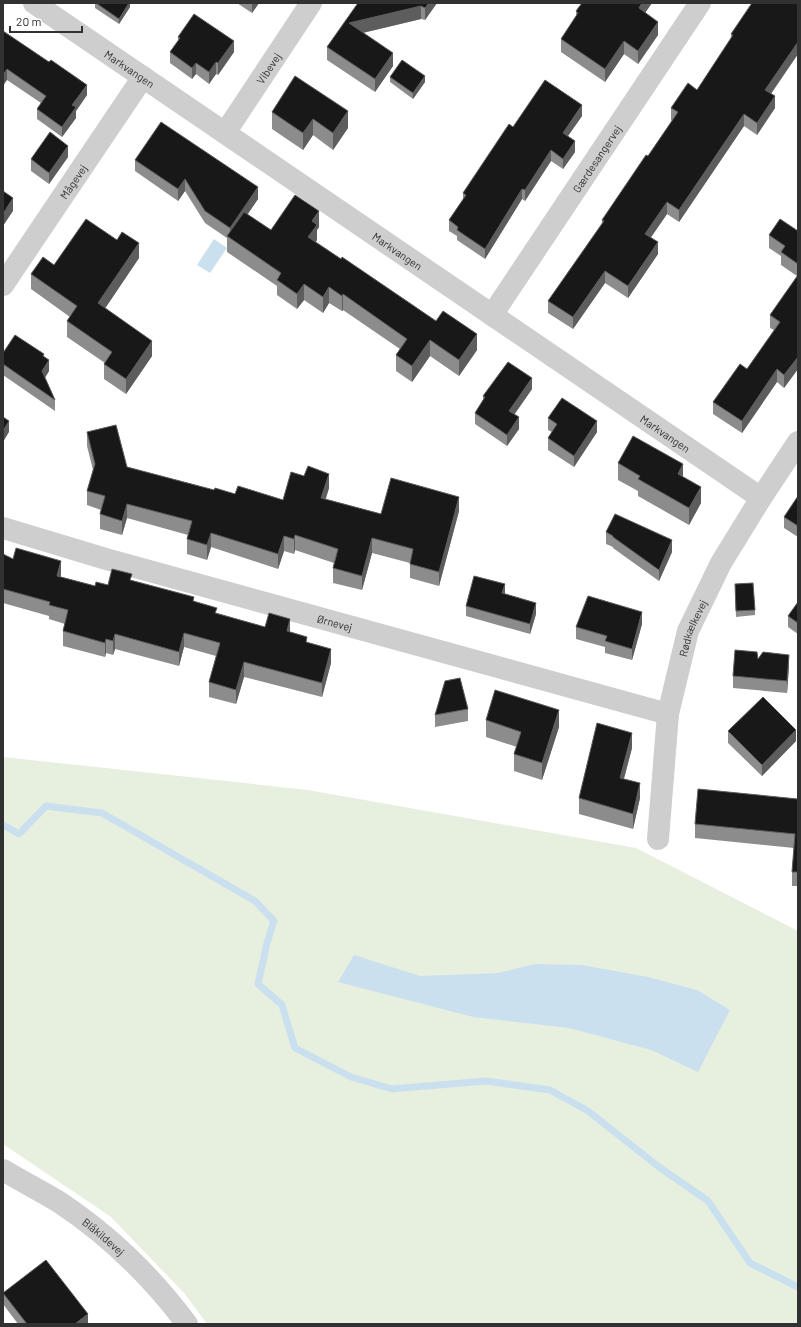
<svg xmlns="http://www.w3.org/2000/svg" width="801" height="1327" viewBox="0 0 801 1327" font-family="Barlow,sans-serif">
  <rect width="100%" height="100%" fill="#fff"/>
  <path fill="#e7efdf" d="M3,757L308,790L636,848L798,931V1324H207L185,1294L111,1217L3,1144Z"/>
  <path fill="#cbe0ef" d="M214,239L227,248L210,273L197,265Z
    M354,955L420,976L498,973L535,964L582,965L648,977L697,990L730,1010L698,1072L651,1050L569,1028L473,1017L338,982Z"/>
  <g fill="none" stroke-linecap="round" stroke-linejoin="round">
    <path stroke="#cbe0ef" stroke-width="7" d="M3,825L19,834L46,806L102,813L255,901L274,921L267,943L258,984L282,1005L295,1048L351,1077L392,1089L486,1081L550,1090L588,1111L659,1167L708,1201L750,1263L798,1287"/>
    <g stroke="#cecece" stroke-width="22">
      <path id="s1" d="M34,3L761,498"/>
      <path id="s2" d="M225,133L311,3"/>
      <path id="s3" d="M3,285L143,77"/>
      <path id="s4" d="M492,315L700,3"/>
      <path id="s5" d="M3,528L106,559L668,714"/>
      <path id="s6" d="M658,839L668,714L688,631L721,563L761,498L798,442"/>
      <path id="s7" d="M3,1170C21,1181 41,1191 59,1202C109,1235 151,1276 187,1324"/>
    </g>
  </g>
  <path fill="#8c8c8c" d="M95,3H130V7L119,24L95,8Z
    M237,3H259L252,13Z
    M358,3H437L425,20L421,19L363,33L393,66L375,92L327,60V47Z
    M798,3V54L771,94L775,108L757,135L744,126L679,222L667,214L651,237L658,254L628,298L605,283L573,329L548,313V301L602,223V220L648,156L672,121L671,120V108L697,90L731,38V34Z
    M576,11L645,13L658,35L638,64L624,54L605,82L561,52V39L576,17Z
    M3,31L87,95L76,111V118L62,137L37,119V109L41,103L7,80Z
    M178,37L234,52L218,75L216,74L209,84L196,74L192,79L170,63V52L178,41Z
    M295,76L348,128L333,150L313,135L303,150L272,129V112Z
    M390,77L425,82L413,99L390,82Z
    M582,116L568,136L575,152L563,169L551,161L525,201L522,199L485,259L457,240V236L449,231V220L463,200V193L513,127Z
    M68,157L49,184L31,171V159Z
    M135,160L258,199L247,214L271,230L319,227L317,230V240L316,242L477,350L459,376L430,356L412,382L396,371V355L400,349L343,310L342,311L329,303L323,313L304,300L297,309L277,295V286L227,252V238L205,223L185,191L178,201L135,171Z
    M798,231V369L784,388L777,382L742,433L713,414V402L747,369L774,330L770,328V315L797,276L781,265V256L769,248V235Z
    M139,258L105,308L152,356L126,394L104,379V364L105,363L67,337V321L70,317L31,289V274L54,265Z
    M3,353L44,356L49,371L45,378L55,400V411L3,375Z
    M532,389L514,415L519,429L507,446L475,424V413L483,400V396Z
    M548,418L597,432L574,467L548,450V438L552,432L548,430Z
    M87,432L127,467L214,490L235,494L283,500L329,488L326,499L381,514L459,511L439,586L410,578V563L372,553L362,590L333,583V568L334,563L295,550L294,554L284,551L278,569L211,547L207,560L187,554V539L188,535L127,518L122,535L100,529V514L101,510L87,505V491L93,470L87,446Z
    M618,463L683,477L701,503L689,525L638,496V491L618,480Z
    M798,496V537L784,528V517Z
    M606,532L672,552L659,581L613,548V547L606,544Z
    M3,554L13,559L61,575V577L95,586L108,585L132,581L194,601L217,613L265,627L290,632L307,642L331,663L322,697L244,677L236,704L209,697V682L216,656L184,647L179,666L115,649L113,655L106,653L105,657L63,646V631L65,624L49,619V616L3,603Z
    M735,590L755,610V615L736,617Z
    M505,594L536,614L530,634L466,616V606Z
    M798,602V634L788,627V616Z
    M642,624L632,660L605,653V647L576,639V627Z
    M789,666L787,693L733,688V676Z
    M468,709V721L435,727V715Z
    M486,720L559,727L542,780L514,771V754L517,747L486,737Z
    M728,731L796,741L762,776L728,743Z
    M632,748L624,779L640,798L633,829L579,814V798Z
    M798,799V886H792V872L794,848L695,838V824Z
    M3,1293L88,1324H18L3,1304Z"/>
  <path fill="#5d5d5d" d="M129,3H130V7L119,24V19Z
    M252,3H259L252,13Z
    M429,3H437L425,20V8Z
    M642,3H652L639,22V8Z
    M4,4V15L3,17V6Z
    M421,6V19L349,36V23Z
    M658,22V35L638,64V51Z
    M234,41V52L218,75V63Z
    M624,41V54L605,82V69Z
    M798,42V54L765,102V90Z
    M393,53V66L375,92V79Z
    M216,62V74L209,84V72Z
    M196,63V74L192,79V68Z
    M7,69V80L3,86V75Z
    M425,76V82L413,99V93Z
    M87,85V95L76,111V118L62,137V127L72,105Z
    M775,96V108L757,135V123Z
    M582,105V116L563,143V133Z
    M348,111V128L333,150V133Z
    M744,114V126L679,222V210Z
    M313,119V135L303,150V133Z
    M575,141V152L563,169V159Z
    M68,146V157L49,184V173Z
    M551,150V161L525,201V190Z
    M185,179V191L178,201V189Z
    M258,187V199L231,239L230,238V228Z
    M522,189V199L485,259V249Z
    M13,198V211L3,226V214Z
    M667,202V214L645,246V234Z
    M319,211V227L317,230V240L308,252V237L312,221Z
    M658,242V254L628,298V286Z
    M139,243V258L98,319V303Z
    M605,271V283L573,329V317Z
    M304,284V300L297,309V294Z
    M329,287V303L323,313V297Z
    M343,294V310L342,311V296Z
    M477,334V350L459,376V360Z
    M430,340V356L412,382V366Z
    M152,341V356L126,394V379Z
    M798,357V369L784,388V375Z
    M49,360V371L42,382V371Z
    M777,369V382L742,433V421Z
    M532,378V389L509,422V411Z
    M519,417V429L507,446V435Z
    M9,421V432L3,442V431Z
    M597,421V432L574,467V456Z
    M683,464V481L678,474Z
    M329,474V488L321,512V498Z
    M701,487V503L689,525V508Z
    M459,497V511L439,586V572Z
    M127,504V518L122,535V521Z
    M211,533V547L207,560V545Z
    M295,535V550L294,554V539Z
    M284,536V551L278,569V554Z
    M372,538V553L362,590V576Z
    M672,540V552L659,581V570Z
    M61,561V575L57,590V576Z
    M505,584V595L502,593Z
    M536,603V614L530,634V624Z
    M642,612V624L632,660V649Z
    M290,619V633L287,631Z
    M184,633V647L179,666V652Z
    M115,634V649L113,655V641Z
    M106,639V653L105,657V643Z
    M331,649V663L322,697V683Z
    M789,655V666L787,693V681Z
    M244,662V677L236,704V690Z
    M559,710V727L542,780V763Z
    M796,730V741L762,776V765Z
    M632,733V748L620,793V778Z
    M640,783V798L633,829V814Z
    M88,1314V1324H75Z"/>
  <path fill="#181818" stroke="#5d5d5d" d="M96,3H129L119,19Z
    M358,3H429L425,8L421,6L349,23L393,53L375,79L327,47Z
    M582,3H642L639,8L658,22L638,51L624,41L605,69L561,39L578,13L576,11Z
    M752,3H798V42L765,90L775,96L757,123L744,114L679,210L667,202L645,234L658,242L628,286L605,271L573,317L548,301L604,221L602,220L646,155L648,156L678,112L671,108L688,83L697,90L733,35L731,34Z
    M194,14L234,41L218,63L216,62L209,72L196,63L192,68L170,52L180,38L178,37Z
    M3,31L49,62L51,60L87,85L72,105L76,107L62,127L37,109L46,96L7,69L3,75Z
    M402,60L425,76L413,93L390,77Z
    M295,76L348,111L333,133L313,119L303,133L272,112Z
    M545,80L582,105L563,133L575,141L563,159L551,150L525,190L522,189L485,249L457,230L458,227L449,220L466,195L463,193L509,124L513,127Z
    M161,122L258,187L230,228L205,211L185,179L178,189L135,160Z
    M50,132L68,146L49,173L31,159Z
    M3,191L13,198L3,214Z
    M295,195L319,211L312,221L317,225L308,237L341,259L342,257L436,321L443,311L477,334L459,360L430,340L412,366L396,355L407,339L343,294L342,296L329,287L323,297L304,284L297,294L277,280L281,273L227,236L244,212L271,230Z
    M86,219L117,240L122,232L139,243L98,303L152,341L126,379L104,364L112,352L67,321L77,306L31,274L43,257L54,265Z
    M780,219L798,231V264L781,252L785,246L769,235Z
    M798,275V357L784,375L777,369L742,421L713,402L740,364L747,369L780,322L770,315Z
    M15,335L44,354L43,356L49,360L42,371L55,400L3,364V353Z
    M508,362L532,378L509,411L519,417L507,435L475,413L485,397L483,396Z
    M562,398L597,421L574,456L548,438L557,424L548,418Z
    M3,417L9,421L3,431Z
    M116,425L127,467L214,490L215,488L235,494L238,486L283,500L291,472L304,476L308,466L329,474L321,498L381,514L391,478L459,497L439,572L410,564L413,549L372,538L362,576L333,568L338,549L295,535L294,539L284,536L278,554L211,533L207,545L187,539L192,521L127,504L122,521L100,514L105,496L87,491L95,464L87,432Z
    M633,436L683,464L678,474L701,487L689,508L638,479L640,476L618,463Z
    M798,496V526L784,517Z
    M615,514L672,540L659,570L613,537V536L606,532Z
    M16,548L61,561L57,576L95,586L96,582L108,585L112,569L132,574L130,580L194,597L193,601L217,608L215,613L265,627L269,613L290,619L287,631L307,637L306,642L331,649L322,683L244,662L236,690L209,682L220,643L184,633L179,652L115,634L113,641L106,639L105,643L63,631L68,610L49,605L50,602L3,589V554L13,559Z
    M474,576L505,584L502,593L536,603L530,624L466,606Z
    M753,583L755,610L736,611L735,584Z
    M588,596L642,612L632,649L605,641L607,636L576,627Z
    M798,602V623L788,616Z
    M735,650L757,652L758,659L763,652L789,655L787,681L733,676Z
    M460,678L468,709L435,715L445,681Z
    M495,690L559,710L542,763L514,754L521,732L486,720Z
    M763,697L796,730L762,765L728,731Z
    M597,723L632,733L620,778L640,783L633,814L579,798Z
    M698,789L798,799V872H792L795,834L695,824Z
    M46,1260L88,1314L75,1324H27L3,1293Z"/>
  <g text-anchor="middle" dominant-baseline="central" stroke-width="4" stroke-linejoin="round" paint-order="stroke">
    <g font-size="11" fill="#313131" stroke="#fff">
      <text stroke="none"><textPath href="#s1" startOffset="116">Markvangen</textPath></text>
      <text stroke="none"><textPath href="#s2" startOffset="78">Vibevej</textPath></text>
      <text stroke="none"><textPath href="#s4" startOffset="188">Gærdesangervej</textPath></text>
      <text stroke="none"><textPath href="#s3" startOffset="125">Mågevej</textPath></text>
      <text stroke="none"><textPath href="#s1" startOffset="440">Markvangen</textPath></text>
      <text stroke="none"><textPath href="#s1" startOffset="764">Markvangen</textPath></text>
      <text stroke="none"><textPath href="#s5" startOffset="345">Ørnevej</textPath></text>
      <text stroke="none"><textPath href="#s6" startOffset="215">Rødkælkevej</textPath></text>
      <text stroke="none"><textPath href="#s7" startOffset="121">Blåkildevej</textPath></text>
    </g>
  </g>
  <rect width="801" height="1327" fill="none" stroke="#313131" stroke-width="8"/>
  <path d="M10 26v6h72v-6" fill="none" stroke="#313131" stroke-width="2"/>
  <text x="16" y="26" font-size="12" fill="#313131" stroke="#ffffff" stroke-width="3" paint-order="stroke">20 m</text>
</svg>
